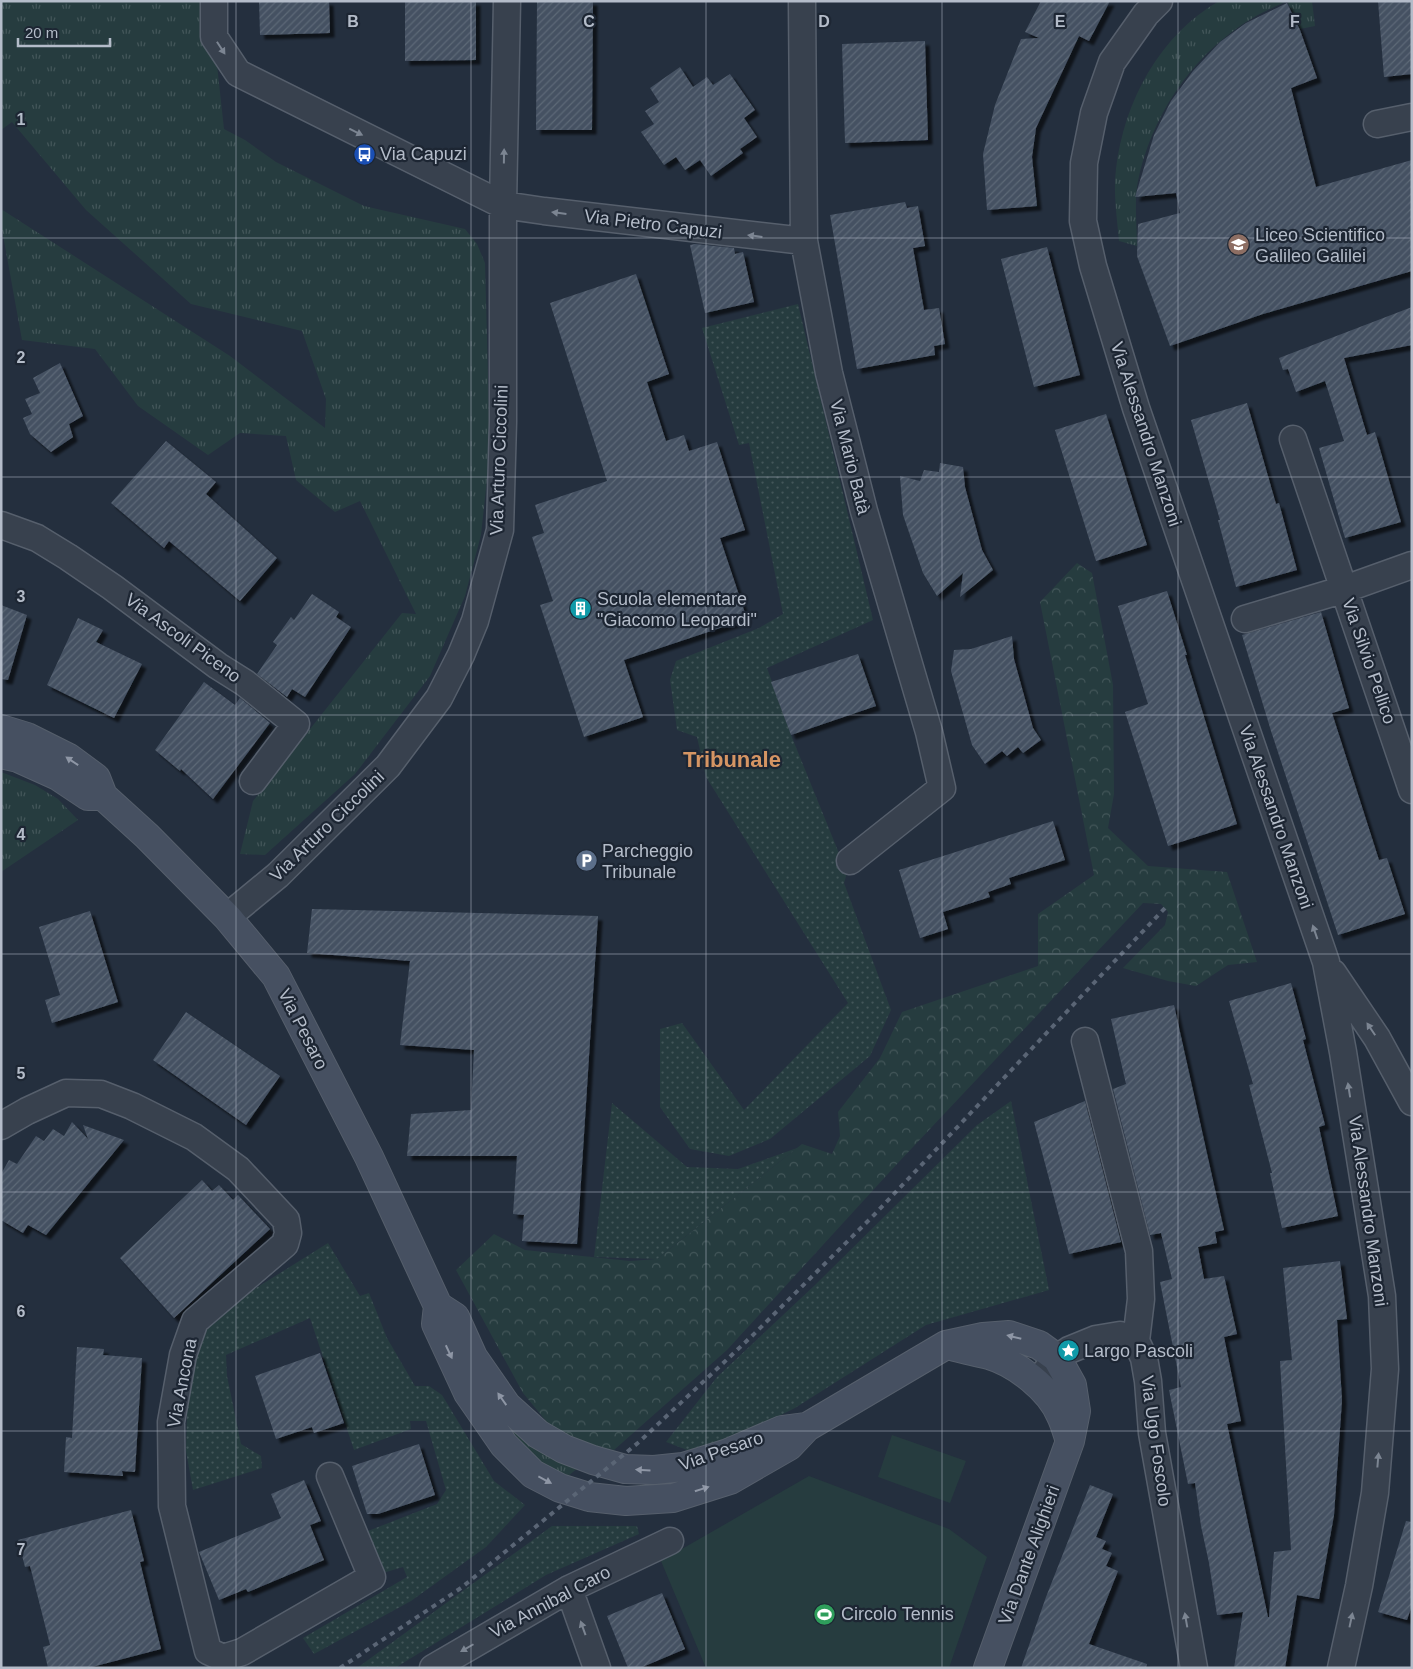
<svg xmlns="http://www.w3.org/2000/svg" width="1413" height="1669" viewBox="0 0 1413 1669" font-family="Helvetica,sans-serif">
  <defs>
    <pattern id="grass-tufts" width="24" height="20" patternUnits="userSpaceOnUse" patternTransform="scale(1.25)"><rect width="24" height="20" fill="#263c3f"/><path d="M3 7l-1-3M5 7V3M7 7l1-3M15 17l-1-3M17 17v-4M19 17l1-3" fill="none" stroke="#435659"/></pattern>
    <pattern id="forest-crowns" width="20" height="18" patternUnits="userSpaceOnUse" patternTransform="scale(1.25)"><rect width="20" height="18" fill="#263c3f"/><path d="M2 6a3 3 0 1 1 6 0M12 15a3 3 0 1 1 6 0" fill="none" stroke="#435659"/></pattern>
    <pattern id="garden-dots" width="8" height="8" patternUnits="userSpaceOnUse" patternTransform="scale(1.25)"><rect width="8" height="8" fill="#263c3f"/><path d="M2 2h.1M6 6h.1" fill="none" stroke="#435659" stroke-width="1.8" stroke-linecap="round"/></pattern>
    <pattern id="building-hatch" width="6" height="6" patternUnits="userSpaceOnUse" patternTransform="scale(1.25)"><rect width="6" height="6" fill="#455162"/><path d="M-1 1l2-2M0 6l6-6M5 7l2-2" fill="none" stroke="#5d6877"/></pattern>
    <filter id="shadow"><feDropShadow dx="4.5" dy="4.5" stdDeviation="1" flood-color="#0009"/></filter>
  </defs>
  <rect width="100%" height="100%" fill="#242f3e"/>
  <path fill="url(#grass-tufts)" d="M1,1H210L224,129L245,140L276,162L364,206L465,229L477,244L485,263L490,452L481,535L465,596L430,676L355,774L265,855L240,854L253,801L402,613L416,614L360,501L335,512L296,480L286,436L240,433L208,455L138,406L95,349L22,340L1,224V209L230,356L325,428L326,399L302,331L191,304L86,210L12,122L1,130Z
    M1219,1H1287C1272,8 1256,15 1243,24C1189,60 1151,118 1138,181C1134,198 1137,228 1137,246L1119,241C1117,218 1113,192 1116,169C1124,101 1160,35 1219,1Z
    M1287,1H1312L1315,26L1300,29Z
    M1,772L35,785L58,799L78,820L1,872Z
    M509,1425L578,1468L563,1480L542,1464L505,1428Z"/>
  <path fill="url(#forest-crowns)" d="M1077,563L1092,573L1113,685L1114,794L1108,828L1148,866L1227,872L1257,962L1228,965L1196,986L1168,981L1123,968L1165,925L1168,912L1161,904L1143,903L897,1164L727,1350L614,1450L588,1445L551,1427L523,1393L456,1270L494,1234L525,1250L630,1261L657,1259L802,1144L832,1154L840,1136L838,1112L880,1058L902,1012L1038,966V914L1094,875L1040,602Z"/>
  <path fill="url(#garden-dots)" d="M798,304L873,620L767,668L791,735L847,873L844,883L891,1010L870,1056L770,1139L729,1156L690,1149L660,1107V1029L682,1023L744,1110L848,1003L706,777L697,737L677,730L670,680L676,661L759,628L783,614L749,443L739,445L702,328Z
    M1011,1101L1049,1290L926,1325L795,1408L741,1435L695,1453L666,1442L717,1377L815,1285L977,1125Z
    M612,1103L687,1167L738,1169L797,1148L657,1259L594,1257Z
    M328,1243L360,1296L369,1293L387,1338L415,1386H429L442,1395L494,1481L525,1505L486,1547L411,1601L314,1654L303,1638L407,1577L403,1567L383,1573L368,1531L437,1504L446,1490L426,1421H410L411,1429L354,1450L310,1318L226,1355L227,1376L241,1444L261,1456L262,1468L193,1490L186,1451L187,1412L193,1362L206,1328L237,1300Z
    M552,1526H637L639,1534L546,1575L395,1668H357Z"/>
  <path fill="#263c3f" d="M892,1435L966,1461L950,1503L878,1477Z
    M809,1476L949,1529L987,1557L949,1668H706L661,1561Z"/>
  <path fill="url(#building-hatch)" filter="url(#shadow)" d="M259,1H329L330,33L260,35Z
    M405,1H476V60L405,61Z
    M537,1H593L592,130H536Z
    M1041,1H1110L1089,41L1079,36L1036,128L1032,157L1037,206L987,210L983,154L995,105L1021,39L1039,38L1025,32Z
    M1378,1H1412V74L1384,77Z
    M1287,3L1300,30L1317,78L1291,88L1316,187L1412,160V271L1263,314L1170,346L1137,256L1138,224L1180,213L1176,193L1135,197L1154,135L1171,101L1193,71L1220,42L1246,23Z
    M925,41L928,140L845,143L842,44Z
    M680,67L693,87L707,77L713,85L730,74L755,110L744,118L757,137L740,149L743,153L711,176L700,160L685,170L676,157L664,165L641,132L654,124L645,111L659,102L650,88Z
    M905,202L907,208L918,206L925,246L913,248L924,310L939,308L945,344L934,346L935,355L857,369L830,215Z
    M695,244L734,248L735,254L743,252L754,302L705,313L690,245Z
    M1047,247L1080,375L1034,387L1001,259Z
    M636,274L669,374L647,382L666,441L684,435L689,451L717,442L745,530L720,538L747,619L624,660L643,717L584,737L540,605L553,601L532,537L544,533L535,505L607,481L550,303Z
    M1412,307V345L1344,358L1367,435L1375,432L1401,522L1345,538L1319,448L1344,441L1325,381L1296,392L1288,369L1283,370L1279,358Z
    M60,363L83,416L69,424L73,437L51,452L30,434L23,418L32,414L25,399L40,393L33,378Z
    M1247,403L1276,504L1279,503L1297,570L1236,587L1218,520H1220L1191,420Z
    M1106,414L1147,545L1096,561L1055,430Z
    M166,441L216,482L206,494L277,558L240,601L169,541L164,548L111,503Z
    M940,463L963,467L965,487L982,550L993,570L960,597L963,573L937,596L923,573L903,515L900,476L920,481L924,470L939,472Z
    M1167,591L1187,655H1185L1237,824L1168,846L1125,712L1148,704L1118,606Z
    M312,594L339,612L336,617L351,627L305,697L292,689L287,697L257,674L277,645L273,642L291,617L294,620Z
    M1,605L27,615L8,680L1,679Z
    M1321,612L1349,708L1332,713L1379,860L1387,858L1405,914L1338,935L1271,731L1242,635Z
    M78,618L103,630L96,642L142,664L114,718L47,685Z
    M1012,636L1014,659L1033,728L1041,740L1023,753L1018,747L1007,756L1002,751L985,764L972,745L951,671L954,650L971,649Z
    M858,654L876,706L791,735L771,682Z
    M204,682L235,705L240,698L270,723L213,799L181,769L180,771L155,750Z
    M1053,821L1065,860L1009,878L1011,884L988,892L990,897L943,912L948,929L920,938L899,870Z
    M312,909L598,916L577,1244L522,1241L524,1215L513,1214L517,1156H407L411,1114L471,1110L474,1050L400,1045L410,961L307,953Z
    M90,911L118,1002L52,1023L45,1000L60,995L39,927Z
    M1291,983L1306,1039L1303,1040L1325,1125L1319,1127L1338,1216L1282,1228L1270,1173H1272L1249,1085L1253,1084L1229,1001Z
    M1174,1005L1224,1230L1215,1232L1217,1243L1198,1247L1204,1279L1224,1276L1237,1334L1224,1337L1241,1421L1227,1424L1268,1617H1269L1274,1552L1291,1550L1280,1361L1292,1360L1283,1268L1340,1261L1347,1319L1337,1320L1342,1400L1334,1515L1319,1599L1297,1595L1285,1668H1234L1243,1612L1217,1615L1209,1563L1201,1526L1195,1483L1188,1484L1169,1390L1181,1387L1160,1282L1172,1279L1161,1233L1150,1235L1113,1089L1126,1084L1111,1019Z
    M186,1012L280,1076L246,1125L153,1060Z
    M1085,1101L1121,1242L1069,1254L1034,1122Z
    M72,1122L88,1139L83,1125L124,1140L46,1235L28,1225L23,1233L1,1220V1174L9,1160L17,1164L36,1136L44,1141L53,1129L64,1136Z
    M202,1180L212,1191L219,1185L233,1200L238,1195L270,1229L174,1318L120,1258Z
    M77,1347L104,1349L103,1355L142,1358L135,1472L122,1471L123,1476L64,1472L66,1437L72,1438Z
    M320,1353L344,1423L314,1433L312,1427L276,1439L255,1376Z
    M419,1444L435,1495L378,1514H367L352,1466Z
    M304,1480L321,1521L310,1525L324,1560L248,1592L246,1589L219,1600L199,1552L281,1518L271,1494Z
    M1090,1485L1113,1494L1096,1537L1106,1541L1102,1549L1112,1553L1106,1566L1118,1571L1089,1644L1147,1664L1146,1668H1021L1046,1597Z
    M131,1510L144,1561L140,1562L161,1649L88,1668H48L43,1647L50,1645L30,1566L25,1567L18,1540Z
    M1406,1521L1412,1522V1605L1407,1620L1378,1612Z
    M662,1593L685,1649L640,1668H628L607,1616Z"/>
  <g fill="none" stroke-linecap="round" stroke-linejoin="round">
    <defs>
      <path id="street" d="M214,1V37L238,73L503,205L544,211L804,241
        M802,1L804,241L829,373L864,511L929,732L942,788L850,861
        M1159,1L1146,14L1112,62L1094,113L1084,163L1083,221L1093,266L1136,408L1326,962L1343,1052L1382,1296L1385,1369L1375,1493L1359,1586L1341,1668
        M1377,124L1412,117
        M1293,439L1412,790
        M1,525L37,538L68,557L112,587L218,666L245,683L296,724L253,781
        M1245,619L1345,589L1412,565
        M227,917L278,875L388,766L439,698L461,655L475,621L500,530L503,422V205L507,1
        M1333,973L1377,1038L1412,1102
        M1085,1041L1139,1251L1141,1299L1136,1341L1144,1358L1148,1381L1152,1433L1194,1668
        M1,1126L27,1111L66,1093L101,1094L132,1106L194,1137L238,1169L286,1220L288,1233L285,1244L195,1321L183,1355L171,1422L172,1506L208,1651L223,1658L242,1652L372,1577L330,1476
        M1036,1383L1057,1358L1069,1350L1096,1339L1120,1335L1136,1341
        M569,1589L597,1668
        M433,1668L569,1589L670,1541"/>
      <path id="secondary" d="M1,729L27,737L69,758L96,778L103,796L147,836L227,917L276,976L369,1157L438,1306L436,1324L468,1393L504,1445L533,1474L560,1488L589,1497L626,1501L673,1498L730,1480L789,1446L807,1427L946,1345L983,1337L1009,1335L1039,1345L1057,1358L1072,1385L1076,1411L1070,1441L988,1668
        M1,754L18,758L58,776L88,796H103
        M438,1306L455,1317L473,1357L507,1406L538,1434L564,1449L593,1460L625,1469L654,1470L683,1467L728,1453L782,1430L805,1427
        M955,1347C966,1350 978,1352 989,1355C1016,1363 1050,1389 1061,1416C1065,1424 1067,1433 1070,1441"/>
    </defs>
    <use href="#street" stroke="#565f6c" stroke-width="29"/>
    <use href="#secondary" stroke="#565f6c" stroke-width="30"/>
    <use href="#street" stroke="#38414e" stroke-width="26"/>
    <use href="#secondary" stroke="#465061" stroke-width="28"/>
    <path stroke="#5a6575" stroke-width="4" stroke-dasharray="5 5" stroke-linecap="butt" d="M340,1668L461,1588L639,1442L752,1336L874,1215L1165,908"/>
  </g>
  <defs><path id="oneway-solid" d="M-6-.8H1V-3.2L6.5 0L1 3.2V.8H-6Z" transform="scale(1.25)"/></defs>
  <g fill="#7c8592">
    <use href="#oneway-solid" transform="translate(221 48) rotate(57)"/>
    <use href="#oneway-solid" transform="translate(356 132) rotate(26)"/>
    <use href="#oneway-solid" transform="translate(504 156) rotate(-89)"/>
    <use href="#oneway-solid" transform="translate(559 213) rotate(-173)"/>
    <use href="#oneway-solid" transform="translate(755 236) rotate(-173)"/>
    <use href="#oneway-solid" transform="translate(1315 932) rotate(-109)"/>
    <use href="#oneway-solid" transform="translate(1371 1029) rotate(-124)"/>
    <use href="#oneway-solid" transform="translate(1349 1090) rotate(-99)"/>
    <use href="#oneway-solid" transform="translate(1378 1460) rotate(-85)"/>
    <use href="#oneway-solid" transform="translate(1186 1620) rotate(-100)"/>
    <use href="#oneway-solid" transform="translate(1351 1620) rotate(-78)"/>
    <use href="#oneway-solid" transform="translate(583 1628) rotate(-110)"/>
    <use href="#oneway-solid" transform="translate(467 1648) rotate(150)"/>
  </g>
  <g fill="#8e96a5">
    <use href="#oneway-solid" transform="translate(72 761) rotate(-146)"/>
    <use href="#oneway-solid" transform="translate(1014 1337) rotate(-166)"/>
    <use href="#oneway-solid" transform="translate(449 1352) rotate(65)"/>
    <use href="#oneway-solid" transform="translate(502 1399) rotate(-125)"/>
    <use href="#oneway-solid" transform="translate(643 1470) rotate(-177)"/>
    <use href="#oneway-solid" transform="translate(545 1480) rotate(28)"/>
    <use href="#oneway-solid" transform="translate(702 1489) rotate(-18)"/>
  </g>
  <path fill="none" stroke="#b4bcc9" stroke-width="1" stroke-opacity="0.55" d="M236,1V1668M471,1V1668M706,1V1668M942,1V1668M1178,1V1668M1,238H1412M1,477H1412M1,715H1412M1,954H1412M1,1192H1412M1,1431H1412"/>
  <defs>
    <symbol id="bus-disc" viewBox="-11 -11 22 22"><circle r="9.5" fill="#1a4fb4" stroke="#1d2633"/><path d="M-5-6H5V4H4V6H2V4H-2V6H-4V4H-5ZM-3.5-4V0h7V-4ZM-3.5 1.2v1.5H-2V1.2ZM2 1.2v1.5H3.5V1.2Z" fill="#fff"/></symbol>
    <symbol id="university-disc" viewBox="-11 -11 22 22"><circle r="9.5" fill="#8d6e63" stroke="#1d2633"/><path d="M0-5L7-2L0 1L-7-2ZM-4 1L0 2.5L4 1V4Q0 6-4 4Z" fill="#fff"/></symbol>
    <symbol id="building-disc" viewBox="-11 -11 22 22"><circle r="9.5" fill="#0f9aa8" stroke="#1d2633"/><path d="M-4-6H4V6H1V3H-1V6H-4ZM-2.5-4.3h1.7v1.8h-1.7ZM.8-4.3h1.7v1.8H.8ZM-2.5-1h1.7V.8h-1.7ZM.8-1h1.7V.8H.8Z" fill="#fff"/></symbol>
    <symbol id="parking-disc" viewBox="-11 -11 22 22"><circle r="9.5" fill="#5c6f8a" stroke="#1d2633"/><path d="M-3.5-5.5H1a3.5 3.5 0 0 1 0 7H-1V5.5H-3.5ZM-1-3.4V-.6H.8a1.4 1.4 0 0 0 0-2.8Z" fill="#fff"/></symbol>
    <symbol id="sight-disc" viewBox="-11 -11 22 22"><circle r="9.5" fill="#0f9aa8" stroke="#1d2633"/><path d="M0-6L1.8-2.2L6-1.7L2.9 1.2L3.7 5.4L0 3.3L-3.7 5.4L-2.9 1.2L-6-1.7L-1.8-2.2Z" fill="#fff"/></symbol>
    <symbol id="stadium-disc" viewBox="-11 -11 22 22"><circle r="9.5" fill="#2e9e5b" stroke="#1d2633"/><path d="M0-5a6.5 5 0 1 0 0 10a6.5 5 0 1 0 0-10ZM-3.5-1.8h7v3.6h-7Z" fill="#fff"/></symbol>
  </defs>
  <g fill-rule="evenodd">
    <use href="#bus-disc" x="352" y="142" width="25" height="25"/>
    <use href="#university-disc" x="1226" y="232" width="25" height="25"/>
    <use href="#building-disc" x="568" y="596" width="25" height="25"/>
    <use href="#parking-disc" x="574" y="848" width="25" height="25"/>
    <use href="#sight-disc" x="1056" y="1338" width="25" height="25"/>
    <use href="#stadium-disc" x="812" y="1602" width="25" height="25"/>
  </g>
  <g text-anchor="middle" dominant-baseline="central" stroke-width="4.5" stroke-linejoin="round" paint-order="stroke">
    <g font-size="18" fill="#b4bcc9" stroke="#1d2633" text-anchor="start">
      <text x="380" y="154">Via Capuzi</text>
      <text x="1255" y="235">Liceo Scientifico<tspan x="1255" dy="21">Galileo Galilei</tspan></text>
      <text x="597" y="599">Scuola elementare<tspan x="597" dy="21">"Giacomo Leopardi"</tspan></text>
      <text x="602" y="851">Parcheggio<tspan x="602" dy="21">Tribunale</tspan></text>
      <text x="1084" y="1351">Largo Pascoli</text>
      <text x="841" y="1614">Circolo Tennis</text>
    </g>
    <g font-size="18" fill="#b4bcc9" stroke="#1d2633">
      <text transform="translate(653 224) rotate(7)">Via Pietro Capuzi</text>
      <text transform="translate(1146 434) rotate(72)">Via Alessandro Manzoni</text>
      <text transform="translate(850 457) rotate(76)">Via Mario Batà</text>
      <text transform="translate(499 460) rotate(-88)">Via Arturo Ciccolini</text>
      <text transform="translate(183 638) rotate(36)">Via Ascoli Piceno</text>
      <text transform="translate(1369 661) rotate(71)">Via Silvio Pellico</text>
      <text transform="translate(1276 817) rotate(71)">Via Alessandro Manzoni</text>
      <text transform="translate(327 826) rotate(-44)">Via Arturo Ciccolini</text>
      <text transform="translate(303 1029) rotate(63)">Via Pesaro</text>
      <text transform="translate(1368 1211) rotate(82)">Via Alessandro Manzoni</text>
      <text transform="translate(182 1383) rotate(-79)">Via Ancona</text>
      <text transform="translate(1156 1441) rotate(82)">Via Ugo Foscolo</text>
      <text transform="translate(721 1451) rotate(-19)">Via Pesaro</text>
      <text transform="translate(1029 1555) rotate(-70)">Via Dante Alighieri</text>
      <text transform="translate(550 1602) rotate(-28)">Via Annibal Caro</text>
    </g>
    <g font-size="22" font-weight="bold" fill="#d59563" stroke="#1d2633">
      <text x="732" y="759">Tribunale</text>
    </g>
  </g>
  <g font-size="16" text-anchor="middle" font-weight="bold" fill="#b4bcc9" stroke="#1d2633" stroke-width="4.5" stroke-linejoin="round" paint-order="stroke">
    <text x="353" y="27">B</text>
    <text x="589" y="27">C</text>
    <text x="824" y="27">D</text>
    <text x="1060" y="27">E</text>
    <text x="1295" y="27">F</text>
    <text x="21" y="125">1</text>
    <text x="21" y="363">2</text>
    <text x="21" y="602">3</text>
    <text x="21" y="840">4</text>
    <text x="21" y="1079">5</text>
    <text x="21" y="1317">6</text>
    <text x="21" y="1555">7</text>
  </g>
  <rect width="1413" height="1669" fill="none" stroke="#b4bcc9" stroke-width="5"/>
  <path d="M18 38v8h92v-8" fill="none" stroke="#b4bcc9" stroke-width="2.5"/>
  <text x="25" y="38" font-size="15" fill="#b4bcc9" stroke="#1d2633" stroke-width="4" paint-order="stroke">20 m</text>
</svg>
